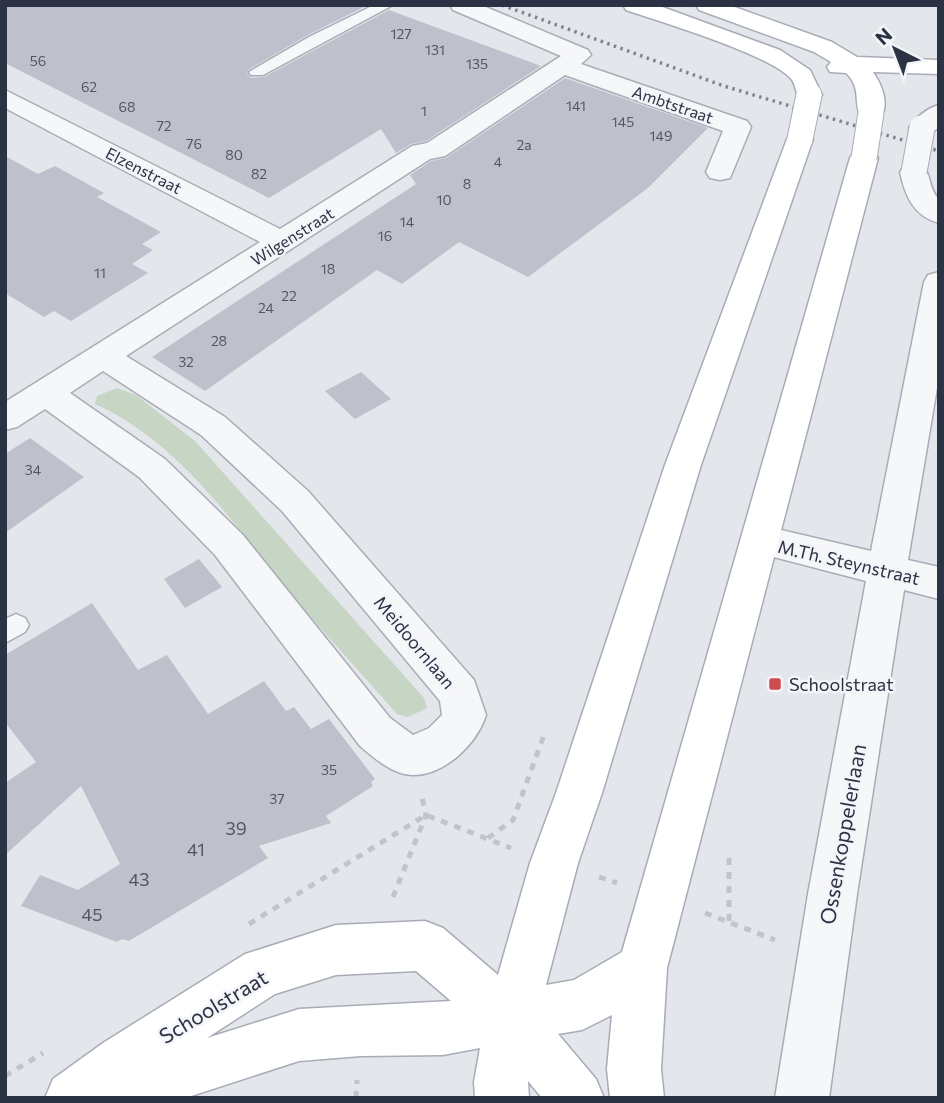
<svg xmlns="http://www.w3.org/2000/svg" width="944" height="1103" viewBox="0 0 944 1103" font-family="Commissioner,sans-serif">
  <rect width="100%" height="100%" fill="#e3e6eb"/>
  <path fill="#c7d5c5" d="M117,388L136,395L195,441L424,698L427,708L408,717L397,714C361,673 323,632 288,590C231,521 179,442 95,404L97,396Z"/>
  <path fill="#bec1cb" d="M5,5H368L308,35L248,70L247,73L251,78L264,77L389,10L541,66L426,141L411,144L396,153L381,129L269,198L5,63Z
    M565,78L708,128L648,188L528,277L459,242L402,284L377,270L205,391L152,357L416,184L410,175L431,161L446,158Z
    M5,156L38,174L55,166L104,193L97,197L161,232L142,244L153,250L132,264L148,273L71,321L54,311L44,317L5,293Z
    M361,372L391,399L355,419L325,391Z
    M30,438L84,477L5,533V454Z
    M199,559L222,587L185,608L164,579Z
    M92,603L138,670L167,655L208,714L264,681L286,711L294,707L311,729L329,719L375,779L371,782L373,786L326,816L331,823L259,846L268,858L129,941L122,939L117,942L21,906L40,875L78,890L120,864L81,786L5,855V783L36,762L5,722V655Z"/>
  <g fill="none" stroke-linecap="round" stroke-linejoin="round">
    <defs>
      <path id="lane" d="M374,5H393L263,75H251L249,72L309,37Z
        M16,614L25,618L29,625L25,632L5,643V619Z"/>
      <path id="street" d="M450,5H481L588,50L591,55L581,64L747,121L751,127L730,178L720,180L710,178L706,172L723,131L565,75L445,156L430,159L126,356L225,417L308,491L474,680L486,715C477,744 444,776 412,775C392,774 374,758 360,746L215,555L139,477L45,409L17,427L5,430V402L260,242L5,108V90L280,229L412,146L427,143L561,56L453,10ZM103,371L201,435L282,511L440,701L442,715L429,728L413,735L390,718L243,535L165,459L70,393Z
        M939,105V127C930,135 924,136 913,134L909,128C916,118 927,108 939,105Z
        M914,164L924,166C931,176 929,190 939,199V223C913,216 905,195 900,172L904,166Z
        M939,272V376L908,560L939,567V599L904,590L857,894L829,1098H775L808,894L866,581L747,550L741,540L747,530L760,525L871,551L924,282L928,275Z"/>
      <path id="secondary" d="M623,5H657L780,50L810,70L822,95L818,100L809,103L800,100C796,94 796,86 792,80C775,56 658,21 626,10Z
        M696,5H729L832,42L857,57L939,60V74L873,72C882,85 890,104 880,119L871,121L862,119C852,104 863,89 846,73L830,72L827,67L831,62L814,52L699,10Z
        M800,131L809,133L813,139L701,465L602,793L578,863L546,985L574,980L622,952L850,158L854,152L864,150L874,152L878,158L667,968L661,1069L664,1098H610L607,1069L612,1015L582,1030L558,1034L596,1079L604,1098H542L528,1081L529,1098H475L474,1082L480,1048L443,1055L361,1056L299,1061L185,1098H45L53,1079L103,1043L245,954L336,925L425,921L443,928L498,975L530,863L556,793L665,465L787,139L791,133ZM416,971L451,1001L299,1009L207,1038L275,994L336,975Z"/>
    </defs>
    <use href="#lane" stroke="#a8acb6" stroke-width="3"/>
    <use href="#street" stroke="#a8acb6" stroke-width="3"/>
    <use href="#secondary" stroke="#a8acb6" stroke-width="3"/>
    <path stroke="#c1c4ca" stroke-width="5" stroke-dasharray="7 7" stroke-linecap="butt" d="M488,838L513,820L544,735
      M729,858V922
      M599,877L617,883
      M393,897L426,815L422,797
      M705,913L775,940
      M249,924L426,815L511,848
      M5,1076L43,1053
      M356,1098L357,1080"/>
    <use href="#lane" fill="#f6f7f9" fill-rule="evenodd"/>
    <use href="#street" fill="#f6f7f9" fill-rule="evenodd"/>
    <use href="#secondary" fill="#fff" fill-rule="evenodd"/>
    <path stroke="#7d8495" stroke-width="3.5" stroke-dasharray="2.5 4.5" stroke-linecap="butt" d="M502,5L724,86L939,151"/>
    <defs>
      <path id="street-bridge" d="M914,172L922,128"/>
      <path id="secondary-bridge" d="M800,139L809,95
        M864,158L871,113"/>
    </defs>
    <use href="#street-bridge" stroke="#a8acb6" stroke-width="27" stroke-linecap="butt"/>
    <use href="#secondary-bridge" stroke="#a8acb6" stroke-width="27" stroke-linecap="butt"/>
    <use href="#street-bridge" stroke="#f6f7f9" stroke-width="25"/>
    <use href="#secondary-bridge" stroke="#fff" stroke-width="25"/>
  </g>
  <rect fill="#cd4c52" stroke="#f3f5f8" stroke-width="2.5" x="768" y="677" width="14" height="14" rx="3.5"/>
  <g text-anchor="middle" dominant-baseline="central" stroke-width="5" stroke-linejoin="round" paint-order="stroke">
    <g font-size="14" fill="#505666">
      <text x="401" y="33">127</text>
      <text x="435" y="49">131</text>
      <text x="38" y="60">56</text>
      <text x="477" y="63">135</text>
      <text x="89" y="86">62</text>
      <text x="576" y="105">141</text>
      <text x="127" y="106">68</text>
      <text x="424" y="110">1</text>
      <text x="623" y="121">145</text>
      <text x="164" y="125">72</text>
      <text x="661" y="135">149</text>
      <text x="194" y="143">76</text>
      <text x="524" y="144">2a</text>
      <text x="234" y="154">80</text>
      <text x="498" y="161">4</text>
      <text x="259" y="173">82</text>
      <text x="467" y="183">8</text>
      <text x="444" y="199">10</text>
      <text x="407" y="221">14</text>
      <text x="385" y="235">16</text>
      <text x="328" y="268">18</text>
      <text x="100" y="272">11</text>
      <text x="289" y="295">22</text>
      <text x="266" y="307">24</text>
      <text x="219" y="340">28</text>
      <text x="186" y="361">32</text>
      <text x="33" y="469">34</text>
      <text x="329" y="769">35</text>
      <text x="277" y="798">37</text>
    </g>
    <g font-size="16" fill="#2b3244" stroke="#f3f5f8">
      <text transform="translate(673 104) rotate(19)">Ambtstraat</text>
      <text transform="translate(144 170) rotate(27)">Elzenstraat</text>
      <text transform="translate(292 236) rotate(-32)">Wilgenstraat</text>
    </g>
    <g font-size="18" fill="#2b3244" stroke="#f3f5f8">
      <text transform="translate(849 562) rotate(13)">M.Th. Steynstraat</text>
      <text transform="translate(415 642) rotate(50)">Meidoornlaan</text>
    </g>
    <g font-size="18" fill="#2b3244" stroke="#f3f5f8" text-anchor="start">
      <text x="789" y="684">Schoolstraat</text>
    </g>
    <g font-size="18" fill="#505666">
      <text x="236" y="828">39</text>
      <text x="196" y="849">41</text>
      <text x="139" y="879">43</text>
      <text x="92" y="914">45</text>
    </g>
    <g font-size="21" fill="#2b3244" stroke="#f3f5f8">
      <text transform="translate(842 834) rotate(-80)">Ossenkoppelerlaan</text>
      <text transform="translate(213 1006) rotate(-31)">Schoolstraat</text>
    </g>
  </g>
  <rect width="944" height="1103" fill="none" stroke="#2b3244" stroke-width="14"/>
  <g transform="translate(895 49) rotate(318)" stroke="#f3f5f8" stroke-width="5" paint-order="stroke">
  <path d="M0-5L12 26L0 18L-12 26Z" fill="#2b3244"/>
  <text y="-10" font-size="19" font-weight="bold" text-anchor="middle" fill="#2b3244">N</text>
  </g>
</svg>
